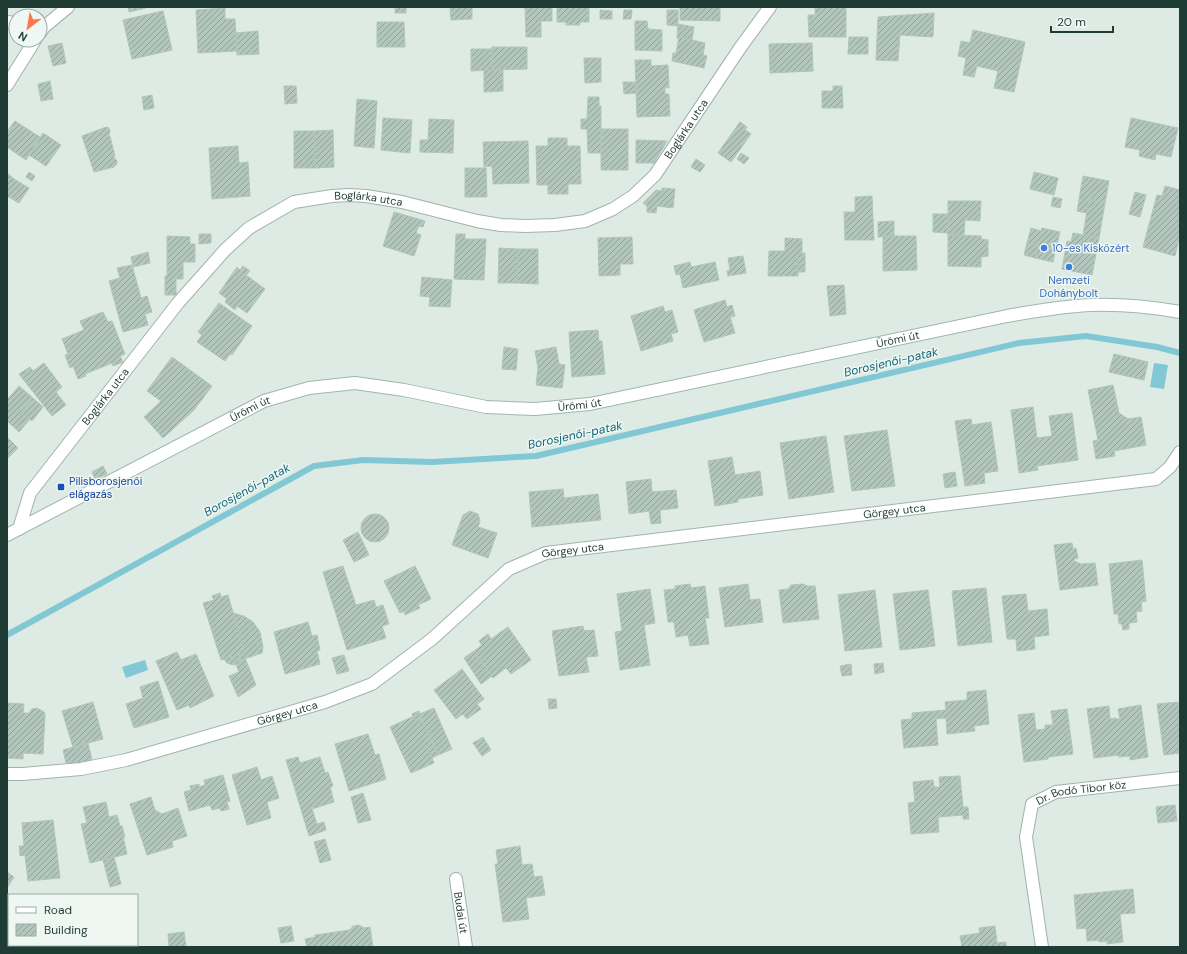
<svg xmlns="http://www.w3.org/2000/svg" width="1187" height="954" viewBox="0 0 1187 954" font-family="'DM Sans',sans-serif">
  <defs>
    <pattern id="building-hatch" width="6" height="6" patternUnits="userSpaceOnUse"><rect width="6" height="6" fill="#b3c6be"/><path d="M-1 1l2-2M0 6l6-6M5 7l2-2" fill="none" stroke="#91a29b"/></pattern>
  </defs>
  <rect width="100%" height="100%" fill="#deebe5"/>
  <path fill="#82c7d4" d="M1154,363L1168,365L1164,389L1150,387Z
    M145,660L148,670L126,678L122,667Z"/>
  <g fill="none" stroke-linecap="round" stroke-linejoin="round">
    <path stroke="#82c7d4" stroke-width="6" d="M7,635L314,466L363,460L432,462L536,456L1019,343L1086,336L1157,347L1180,353"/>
  </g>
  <path fill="url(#building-hatch)" stroke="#b0c5bc" d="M128,7H145L146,8L129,12Z
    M395,7H406V13H395Z
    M450,7H472V19L451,20Z
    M525,7H552V21H541V37H526Z
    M557,7H589V22H580V25H566V22H557Z
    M680,7H720V21L680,20Z
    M815,7H846V37H809L808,15H815Z
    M225,8V19H235L237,51L198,53L196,10Z
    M600,10L612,11V19H600Z
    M624,10H632L631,19H623Z
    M667,10H678V26L667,25Z
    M163,11L172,50L132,59L123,20Z
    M934,13L933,37L900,35L898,61L876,60L878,17Z
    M635,21H647L648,29L662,30V51L635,50Z
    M377,22H404L405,47H377Z
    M678,24L694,27L692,40L679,37V39L677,38Z
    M973,30L1025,42L1014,92L994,88L998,71L977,66L974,77L963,75L966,58L958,56L961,41L970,43Z
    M258,31L259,54L237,55L236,33Z
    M679,37L705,43L703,55L707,56L704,68L672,61L673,53H676Z
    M849,37H868V54H848Z
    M62,43L66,63L53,66L48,46Z
    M812,43L813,71L770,73L769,44Z
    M492,47H527V69L492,70Z
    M471,49H492V70L471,71Z
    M584,58H601V82L585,83Z
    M635,60H651V66L668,65L669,88L665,87V94H669L670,116L637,117Z
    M484,70H503V91L484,92Z
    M50,81L53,99L41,101L38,84Z
    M623,82H635L636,93L624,94Z
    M284,86H296L297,103L285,104Z
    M833,86H842L843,108H822V91H833Z
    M152,95L154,108L144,110L142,97Z
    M588,97H599V106H601V153H588L587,129H581V119H587Z
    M357,99L377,101L374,148L354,146Z
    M383,118L412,120L410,153L381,150Z
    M1131,118L1178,128L1171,157L1156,154L1155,160L1139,156L1140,150L1125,147Z
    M429,119L454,120L453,153L420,152V140H428Z
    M15,121L40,137L26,160L7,147V132Z
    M740,122L747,127L745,130L751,134L731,162L718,153Z
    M106,127L109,128L110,131L109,135L107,137L110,136L115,156H113L117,161V164L114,167L94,172L82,136Z
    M601,129H628V170H601Z
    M333,130L334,167L315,168L314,131Z
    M294,131H314L315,168H294Z
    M43,133L61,145L46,166L29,155Z
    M548,138H567V146H580L581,184H568V194H548V185H537L536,146H548Z
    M636,140L667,141L654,163H636Z
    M528,141L529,183L493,184L492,166L484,167L483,142Z
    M238,146L239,163L248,162L250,196L212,199L209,148Z
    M741,153L749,158L744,164L737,159Z
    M696,159L705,165L700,172L691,167Z
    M465,168H486L487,197H465Z
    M29,172L35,176L32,181L26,177Z
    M1034,172L1058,178L1054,195L1030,189Z
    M7,173L14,179L7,188Z
    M1083,176L1109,181L1105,203L1089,199L1087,213L1077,211Z
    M14,179L29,188L19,203L7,196V188Z
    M1165,186L1180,190V235L1175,256L1143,247L1157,195L1162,196Z
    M662,188L675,189L673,208L657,206L656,213L647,212V206L643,203L656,190L662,191Z
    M1135,192L1146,195L1140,217L1129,214Z
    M872,196L874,240H845L844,212H855V197Z
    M1053,197L1062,199L1060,208L1051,206Z
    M1089,199L1105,203L1099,238L1083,235Z
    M948,201H981L980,221L965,220L964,236L948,235Z
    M394,212L425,221L423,227L419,226L416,233L421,235L414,256L383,246Z
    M933,214H948V233L933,232Z
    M894,221V236L878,237V222Z
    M1031,228L1041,231L1042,228L1060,232L1053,262L1035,258L1038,245L1027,243Z
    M1073,233L1099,238L1092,275L1062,269L1067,241L1071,242Z
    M199,234H211V243L199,244Z
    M456,234H465V239H486L484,280L454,279Z
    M948,235L981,236V239L988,240V256L981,257V267L948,266Z
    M167,236L190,237V244H195V262H183V279H176V295H165V276H167Z
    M883,236H916L917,270L883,271Z
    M632,237L633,264H620V275L599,276L598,238Z
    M785,238L802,239V254H798V276H768L769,251H785Z
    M1027,243L1038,245L1035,258L1024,255Z
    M499,248L518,249L517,283H498Z
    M518,249H538V284L517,283Z
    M148,252L150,263L133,267L131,257Z
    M805,253V272H797L798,254Z
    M743,256L746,273L728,276L727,271L730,270L728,258Z
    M690,262L691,267L715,262L719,280L683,288L680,274L676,275L674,266Z
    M132,265L141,298L147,296L152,312L145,314L148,325L123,332L109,281L120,278L117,268Z
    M243,266L250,271L246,275L265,289L247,313L237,306L235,310L225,302L227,299L219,293L237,267L240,270Z
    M422,277L452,280L450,307L429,306L430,297L420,296Z
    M844,285L846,314L830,316L827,286Z
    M725,300L727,307L732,305L735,316L730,317L735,333L704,342L694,310Z
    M219,303L252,326L232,355L230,354L225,361L197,342L202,335L198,332Z
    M663,306L665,312L672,310L678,332L671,334L673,341L641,351L631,316Z
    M103,312L108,322L112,321L125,354L120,356L123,362L113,366L112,363L85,374L86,376L78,379L73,366L70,368L65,355L68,354L62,339L84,330L80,321Z
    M598,330L599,341H602L605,374L572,377L569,332Z
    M504,347L518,349L516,370L502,369Z
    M556,347L559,364L565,365L562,388L536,385L538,368L535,351Z
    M1114,354L1148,362L1144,380L1109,372Z
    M172,357L212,386L194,410L163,438L144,417L161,401L147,391Z
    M44,363L62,387L56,392L66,405L52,416L19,374L30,367L33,371Z
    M1113,385L1119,413L1128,419L1141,417L1146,445L1114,451L1115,456L1096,459L1093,441L1098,440L1088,390Z
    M19,386L33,398L21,412L30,419L19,432L7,421V400Z
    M33,398L43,407L32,421L21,412Z
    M1033,407L1037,438L1052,436L1049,416L1072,413L1078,460L1037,466L1038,470L1019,473L1011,410Z
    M971,419L972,425L991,422L998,471L984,473L985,483L965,486L955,421Z
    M887,430L895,486L852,491L844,436Z
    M826,436L834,492L789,499L780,443Z
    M7,437L18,448L7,459Z
    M732,457L735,475L760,471L763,495L738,499V502L715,506L708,461Z
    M103,466L107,474L95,479L92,472Z
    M955,472L957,486L945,488L943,474Z
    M651,479L652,492L676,490L678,508L660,510L661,523L651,524L649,511L629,514L626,482Z
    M563,489L564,498L598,494L601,520L532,527L529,492Z
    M470,511L478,514L480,521L478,527L497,533L488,558L452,545L463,515Z
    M361 528a14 14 0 1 1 28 0a14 14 0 1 1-28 0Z
    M358,532L369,555L354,562L343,540Z
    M1072,543L1073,549L1076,548L1078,558L1074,559V561L1081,564L1095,563L1098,585L1060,590L1054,545Z
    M1142,560L1146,601L1141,602L1142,611L1136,612L1137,622L1129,623V629L1123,630L1122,624H1119L1118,614H1114L1109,564Z
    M343,566L356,605L374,600L376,607L383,605L389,624L382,626L386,638L347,650L323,572Z
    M415,566L431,599L418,605L420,608L405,615L404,611L400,613L384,581Z
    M690,584L691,588L705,586L709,618H705L709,644L690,646L688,635L676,637L674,622H668L664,590L675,589V586Z
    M748,584L750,600L760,599L763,622L725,627L719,588Z
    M802,584L808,586H815L819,619L783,623L779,590L788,589L791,585Z
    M986,588L992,642L958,646L952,591Z
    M650,589L655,623L644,625L650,665L620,670L615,632L622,631L617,594Z
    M875,590L882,647L845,651L838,595Z
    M928,590L935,646L900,650L893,594Z
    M220,593L221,597L228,595L245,653L221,660L203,603L214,600L212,596Z
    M1026,594L1028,611L1047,609L1049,635L1034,637L1035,649L1017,651L1016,639H1007L1002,596Z
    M233,613L244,616L253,622L260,632L263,647L262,653L235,662L236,664L233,665L227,663L224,659L245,653Z
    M308,622L312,636L317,635L320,650L317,651L320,664L285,674L274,632Z
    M583,626L584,631L594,630L598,656L586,657L589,672L559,676L552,631Z
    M508,627L531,660L511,674L506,668L493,678L474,651L482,645L479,641L488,634L491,639Z
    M474,651L492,676L481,684L464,658Z
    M177,652L181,660L196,654L214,696L190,708L189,705L177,710L156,661Z
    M344,655L349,671L337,674L332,658Z
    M245,658L256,685L238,697L229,676L239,672L235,662Z
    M883,663L884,672L875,674L874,664Z
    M851,664L852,675L842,676L840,666Z
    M462,669L484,699L477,704L481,709L467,719L463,714L456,719L434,690Z
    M158,681L169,717L134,728L126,704L143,698L140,687Z
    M986,690L989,724L974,726L975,731L947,734L946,718L936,719L938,745L904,748L901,720L912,719V713L946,710L945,702L967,700V692Z
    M548,699H556L557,708L549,709Z
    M93,702L103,739L73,747L62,711Z
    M1178,702L1180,715V753L1164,755L1157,704Z
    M7,703L24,704L23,713H29L32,709L37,708L44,712L45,714L43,754L23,753V759L7,758Z
    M1141,705L1148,757L1130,760V756L1119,757L1118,755L1094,758L1087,709L1109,706L1110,719L1116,718V719H1120L1118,709Z
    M434,708L452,749L438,755L420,714Z
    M1067,709L1073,754L1048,757V759L1024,762L1018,715L1034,713L1036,730L1045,729V725H1053L1051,711Z
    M419,711L422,719L416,721L412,714Z
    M414,716L416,721L422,719L432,742L426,745L434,763L411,773L390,727Z
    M368,734L375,755L379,754L386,779L349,791L335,744Z
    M483,737L491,750L482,756L473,743Z
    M432,742L438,755L432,758L426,745Z
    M88,743L92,760L67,767L63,750Z
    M298,757L300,763L320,757L325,773L328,772L333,786L330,787L334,802L312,809L317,824L324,822L326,830L309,836L286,760Z
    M257,767L261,780L272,776L279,798L267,802L271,818L247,825L232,775Z
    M223,775L230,801L227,802L229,809L221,811L220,808L212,810L210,805L189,811L184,792L191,790L190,786L199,784V787L205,785L204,780Z
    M960,776L963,807H968L969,819H963V815L938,817L939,832L911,834L908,803L915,802L913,782L933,780L934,787H940L939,777Z
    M363,793L371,820L358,823L351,797Z
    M151,797L155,810L162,814L178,808L187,836L172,841L173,847L147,855L130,804Z
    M106,802L109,817L117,815L120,826H122L125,837H123L127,854L90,863L81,824L87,823L83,807Z
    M1175,805L1177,821L1158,823L1156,807Z
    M53,820L60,878L28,881L25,855L20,856L19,846H24L22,823Z
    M325,839L331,860L320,863L314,842Z
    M520,846L522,865L532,864L534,877L542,876L545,895L526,898L529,919L503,922L495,864H498L496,850Z
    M114,857L121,884L110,887L103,860Z
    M7,872L14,877L7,888Z
    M1133,889L1135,913L1120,914L1123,942L1107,944V941L1099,942V940L1087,941L1086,928L1077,929L1074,895Z
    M359,925L364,928L370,927L373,947H307L305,939L315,937V935L350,930L353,926Z
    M291,926L294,941L281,943L278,928Z
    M995,926L997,943L1006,942V947H962L960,936L980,933L979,928Z
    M184,932L186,947H169L168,934Z"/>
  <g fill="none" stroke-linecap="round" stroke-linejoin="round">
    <defs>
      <g id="street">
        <path d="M7,22L16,23"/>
        <path d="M40,33L44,27L68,7"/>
        <path d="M7,85L35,40"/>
        <path id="s1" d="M19,529L30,493L178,303L225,250L249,228L294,202L332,196L349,195L366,196L402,202L477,221L501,225L525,226L555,225L585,221L613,209L633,196L655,175L740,48L770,7"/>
        <path id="s2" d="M7,774H23L81,769L126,760L325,702L372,684L432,639L509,569L546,553L1156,479L1170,467L1180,452"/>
        <path id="s3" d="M456,879L466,947"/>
        <path id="s4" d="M1042,947L1026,837L1032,804L1056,792L1180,778"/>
      </g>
      <g id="secondary">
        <path id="s5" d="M7,535L264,401L309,388L355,383L404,390L486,407L535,409L590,404L1007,316C1035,311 1063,306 1092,305C1122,304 1151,307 1180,312"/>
      </g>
    </defs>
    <use href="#street" stroke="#a1b3ac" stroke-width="14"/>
    <use href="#secondary" stroke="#9db7ae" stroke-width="14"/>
    <use href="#street" stroke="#fff" stroke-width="12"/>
    <use href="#secondary" stroke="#fff" stroke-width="12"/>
  </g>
  <g fill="#3f7fe0" stroke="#eff7f3" stroke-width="1.5">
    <circle cx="1044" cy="248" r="4"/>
    <circle cx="1069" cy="267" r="4"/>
  </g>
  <rect fill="#1a4fb4" stroke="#eff7f3" stroke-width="1.5" x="57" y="483" width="8" height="8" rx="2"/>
  <g text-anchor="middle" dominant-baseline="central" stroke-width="3" stroke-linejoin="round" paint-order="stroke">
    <g font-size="11" fill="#1f3c34" stroke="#eff7f3">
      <text stroke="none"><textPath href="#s1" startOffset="869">Boglárka utca</textPath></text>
      <text stroke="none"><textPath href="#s1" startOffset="509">Boglárka utca</textPath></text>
      <text stroke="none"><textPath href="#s5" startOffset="935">Ürömi út</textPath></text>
      <text stroke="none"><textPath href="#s1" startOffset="160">Boglárka utca</textPath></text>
      <text stroke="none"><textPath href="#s5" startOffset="610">Ürömi út</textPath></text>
      <text stroke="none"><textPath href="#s5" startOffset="274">Ürömi út</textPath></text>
      <text stroke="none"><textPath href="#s2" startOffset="948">Görgey utca</textPath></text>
      <text stroke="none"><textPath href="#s2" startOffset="624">Görgey utca</textPath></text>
      <text stroke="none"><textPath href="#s2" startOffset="288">Görgey utca</textPath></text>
      <text stroke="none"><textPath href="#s4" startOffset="196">Dr. Bodó Tibor köz</textPath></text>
      <text stroke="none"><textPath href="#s3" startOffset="34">Budai út</textPath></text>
    </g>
    <g font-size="11" fill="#366cbe" stroke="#eff7f3" text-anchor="start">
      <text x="1052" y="248">10-es Kisközért</text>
      <text x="1069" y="280" text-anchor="middle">Nemzeti<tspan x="1069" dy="13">Dohánybolt</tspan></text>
    </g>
    <g font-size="11" fill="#164399" stroke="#eff7f3" text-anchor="start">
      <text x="69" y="481">Pilisborosjenői<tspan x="69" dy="13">elágazás</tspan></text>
    </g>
    <g font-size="12" font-style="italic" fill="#156a7b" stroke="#eff7f3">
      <text transform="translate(891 362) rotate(-13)">Borosjenői-patak</text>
      <text transform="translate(575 435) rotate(-12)">Borosjenői-patak</text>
      <text transform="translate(247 490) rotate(-29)">Borosjenői-patak</text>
    </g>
  </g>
  <rect width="1187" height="954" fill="none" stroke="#1f3c34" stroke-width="16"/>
  <rect x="8" y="894" width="130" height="52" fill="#eff7f3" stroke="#9caca7"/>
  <rect x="16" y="907" width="20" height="6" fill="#ffffff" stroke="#9caca7"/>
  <text x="44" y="914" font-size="12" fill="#1f3c34">Road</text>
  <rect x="16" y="924" width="20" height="12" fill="url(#building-hatch)" stroke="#9caca7"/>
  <text x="44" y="934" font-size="12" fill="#1f3c34">Building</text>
  <g transform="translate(28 28) rotate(211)"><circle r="19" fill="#eff7f3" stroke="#9caca7"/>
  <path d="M0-3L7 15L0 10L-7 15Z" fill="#fb774c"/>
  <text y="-6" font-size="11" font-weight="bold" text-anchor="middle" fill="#1f3c34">N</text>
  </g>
  <path d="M1051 26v6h62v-6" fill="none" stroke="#1f3c34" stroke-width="2"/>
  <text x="1057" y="26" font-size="12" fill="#1f3c34" stroke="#eff7f3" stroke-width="3" paint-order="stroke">20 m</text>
</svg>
